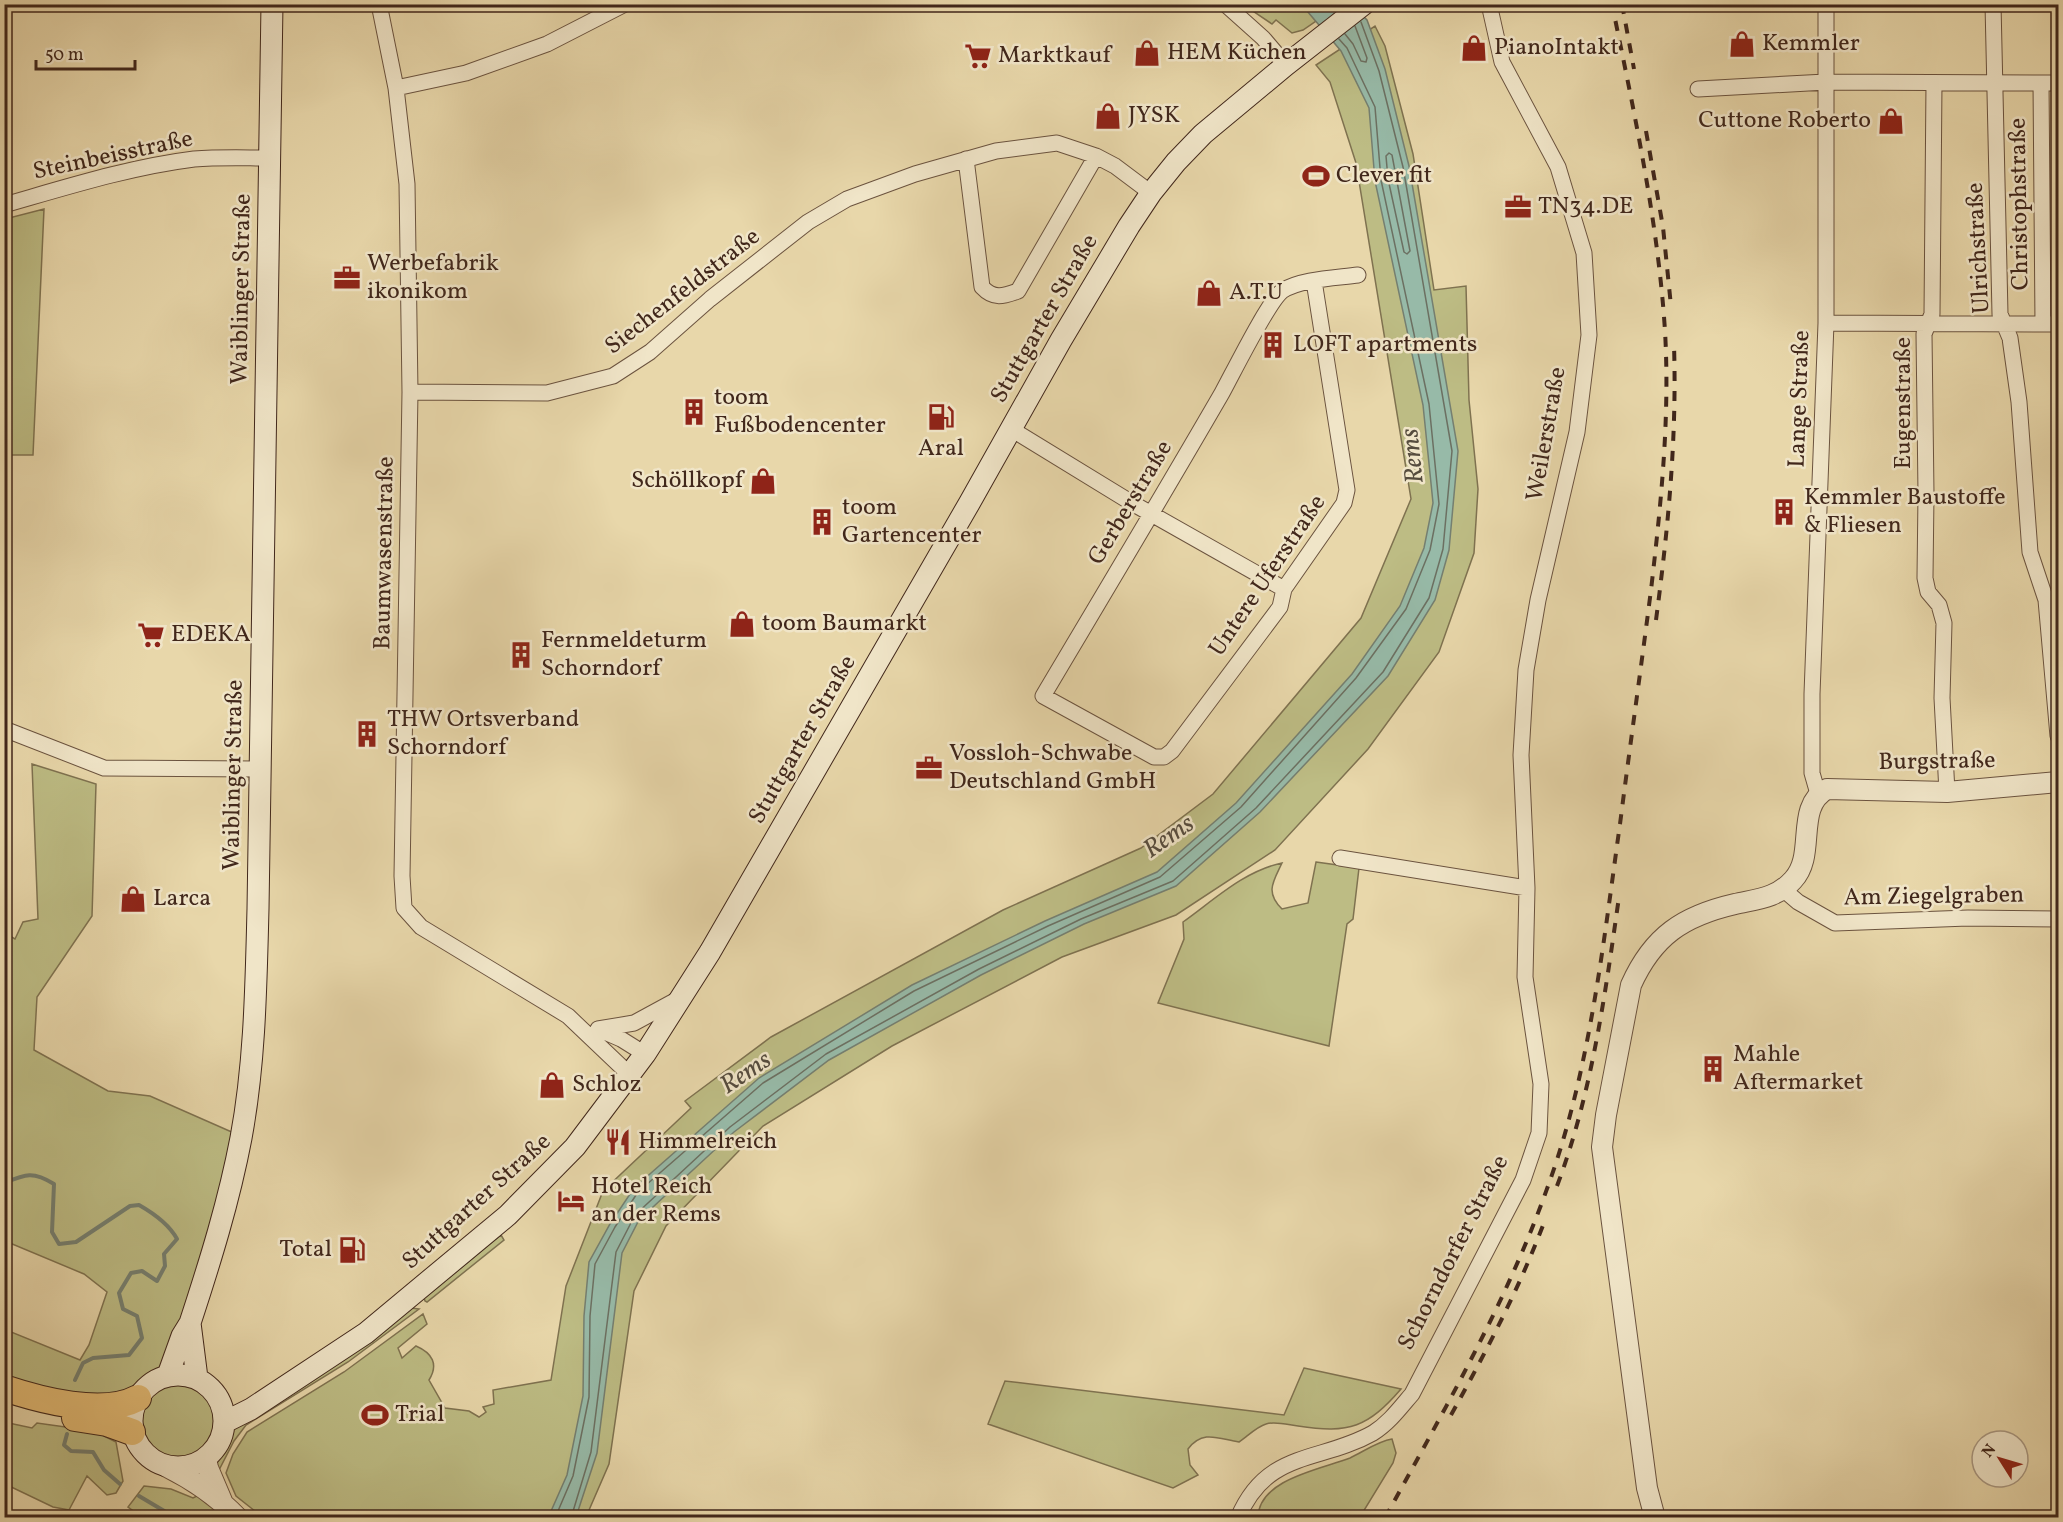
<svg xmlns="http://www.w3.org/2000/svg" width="2063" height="1522" viewBox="0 0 2063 1522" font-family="Vollkorn,serif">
  <rect width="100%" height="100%" fill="#e8d7aa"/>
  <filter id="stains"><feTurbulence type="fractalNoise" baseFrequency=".00333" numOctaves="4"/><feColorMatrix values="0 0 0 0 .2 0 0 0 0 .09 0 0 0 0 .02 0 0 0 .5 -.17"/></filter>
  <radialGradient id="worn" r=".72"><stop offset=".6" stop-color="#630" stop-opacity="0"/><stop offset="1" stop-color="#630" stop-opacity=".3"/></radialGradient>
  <path fill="#bdbc84" stroke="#7f7250" stroke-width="1.5" d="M1244,5H1311L1310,14L1316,21L1303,30L1292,33L1276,20L1272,24Z
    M1375,26L1385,46L1413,154L1434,290L1466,286L1469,400L1478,489L1474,553L1439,652L1368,749L1275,850L1176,915L1062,957L892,1046L763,1126L666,1226L634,1291L609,1464L586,1517H268L260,1515L236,1496L226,1473L233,1454L247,1432L344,1372L423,1314L427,1324L398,1348L402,1358L416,1346C432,1353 439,1364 429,1380L445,1408L469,1411L479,1417L486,1412L483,1407L494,1404L493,1390L551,1380L566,1286L603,1191L691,1108L685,1101L771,1037L1003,910L1141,848L1213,794L1361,618L1411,499L1356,163L1330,82L1316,65Z
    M44,209L33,455H5V219Z
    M32,764L96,784L92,916L37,997L34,1050L108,1091L150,1096L234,1133L228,1173L168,1364L147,1377L132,1393L100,1399L5,1380L4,1329L80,1360L89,1345L107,1292L84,1274L5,1241V933L15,939L23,922L38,919Z
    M1316,862L1359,868L1353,919L1347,924L1329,1046L1158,1003L1184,939L1183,922C1214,900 1244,871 1282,863C1273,882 1265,892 1282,909L1308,903Z
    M501,1235L504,1240L427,1302L425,1301L424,1298Z
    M411,1308L419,1309L348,1362L246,1425L234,1441L218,1472L216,1461L233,1430Z
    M1304,1368L1401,1389C1368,1427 1350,1434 1298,1426C1289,1425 1275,1421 1266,1424C1256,1427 1247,1437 1239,1442C1219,1439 1203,1429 1188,1449L1190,1465L1198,1475L1173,1488L988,1424L1005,1381L1284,1415Z
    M139 1420a39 39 0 1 1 78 0a39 39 0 1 1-78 0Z
    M4,1422L32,1428L37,1423L94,1431L116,1442L123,1481L116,1493L107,1495L87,1476L69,1510L53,1507L5,1484Z
    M1392,1439L1396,1453L1393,1463L1360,1517H1258C1259,1479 1322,1469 1350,1458C1363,1452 1378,1441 1392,1439Z
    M144,1486L171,1489L193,1498L199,1495L222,1517H142L128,1507Z"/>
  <path fill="#97baa8" stroke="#757f70" stroke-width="1.5" d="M1302,5H1352L1367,20L1385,69L1409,166L1458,451L1449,550L1435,600L1388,676L1260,812L1176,886L1084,924L981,975L829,1060L734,1132L639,1220L622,1253L597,1453L576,1517L548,1518L567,1475L583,1396L584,1316L589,1262L610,1224L634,1188L759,1078L912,985L1045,921L1157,872L1236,803L1352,674L1400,606L1424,548L1433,503L1423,405L1375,181L1369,108L1341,51Z"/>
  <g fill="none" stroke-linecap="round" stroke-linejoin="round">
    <path stroke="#6c7062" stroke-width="1.5" d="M1345,34L1353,44L1361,61L1366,62L1367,58L1355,26
      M1389,153L1392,155L1410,251L1407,254L1404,252L1388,179L1386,156Z
      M555,1518L573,1476L589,1397L590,1316L595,1264L615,1227L638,1192L763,1083L914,991L1048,926L1160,877L1241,807L1356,678L1406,609L1430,550L1439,504L1429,404L1381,180L1375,107L1347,48L1339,39
      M571,1518L591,1452L616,1252L635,1215L730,1127L826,1054L979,969L1081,919L1173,881L1256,808L1383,672L1429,598L1443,549L1452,451L1403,167L1379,71L1361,22"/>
    <path stroke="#757f70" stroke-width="4" d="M4,1183C26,1174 33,1171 54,1184L52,1232L59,1244L76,1242L130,1206L139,1205C153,1213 169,1224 177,1239L164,1254L165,1266L157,1281L142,1271L131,1273L119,1293L123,1309L137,1316L142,1338L129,1355L93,1358L83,1363L75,1380
      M67,1434L64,1445L71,1451L93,1452L104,1470L120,1484
      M139,1496L176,1518"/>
    <defs>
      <path id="minor" d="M379,4L396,88L407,184L410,392L402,876L404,908L421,927L568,1016L630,1075
        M1225,4L1263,38L1286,65
        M1993,4L2000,314L2010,338L2019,402L2030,552L2046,600L2058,736
        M1934,83L1932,314L1924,334L1926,494L1925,578L1928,592L1939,605L1944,623L1942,698L1947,792
        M2041,83L2043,324
        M396,88L466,73L547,44L625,4
        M1698,89L1826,82L2058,83
        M966,159L982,287C994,300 1004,296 1018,291L1096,156
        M4,205C67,187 130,167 194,159C219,157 244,158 269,158
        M1314,281L1347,490L1344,503L1284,589L1280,607L1172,751L1164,757H1154L1043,696C1103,595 1163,495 1222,393C1233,373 1268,302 1282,291C1300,279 1336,278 1358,275
        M1826,323L2058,324
        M410,392L547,393L613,376L650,352L710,299L808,222L847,199L915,174L996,151L1057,143L1096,156L1115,166L1151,193
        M1011,429L1132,503L1284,589
        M4,729L104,768L259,769
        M1818,794L1812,773V694L1826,323V4
        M1340,858L1527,888
        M1784,890L1798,902L1835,923L1968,918L2058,919
        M598,1029L634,1023L680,998
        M598,1029L621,1039L645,1054
        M1238,1518C1267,1449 1320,1463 1373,1433C1389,1423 1400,1408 1412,1394L1523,1180L1539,1133L1541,1084L1525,977L1527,888L1521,755L1526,670L1538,600L1577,432L1589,335L1584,253L1558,167L1502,62L1489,4"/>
      <path id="tertiary" d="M206,1458L208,1468L222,1501
        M167,1467C193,1480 217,1496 238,1518
        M1655,1518L1647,1488L1602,1147L1606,1115L1631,985C1653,936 1683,916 1735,904C1757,899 1777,898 1793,880C1817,855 1794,807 1827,789L1947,792L2058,782"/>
      <path id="secondary" d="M190,1323L197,1378
        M132 1421a46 46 0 1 1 92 0a46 46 0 1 1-92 0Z
        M168,1375L182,1336L190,1323C210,1262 229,1201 241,1138C255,1063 256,985 258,909L272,4
        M225,1422L251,1409L366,1333L508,1215L575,1147L645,1054L710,952L970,502L1061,340L1129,226L1151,193L1176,162L1203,134L1286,65L1364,4"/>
      <path id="trunk" d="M4,1388C40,1400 103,1417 138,1398
        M75,1418L107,1423L132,1432"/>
    </defs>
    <use href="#minor" stroke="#6b533f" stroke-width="17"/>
    <use href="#tertiary" stroke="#6b533f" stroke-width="22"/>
    <use href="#secondary" stroke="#41271b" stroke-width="23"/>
    <use href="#trunk" stroke="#41271b" stroke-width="28"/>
    <use href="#minor" stroke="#f0e5c8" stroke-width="15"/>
    <use href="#tertiary" stroke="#f0e5c8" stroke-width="20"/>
    <use href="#secondary" stroke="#f0e5c8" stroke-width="21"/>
    <use href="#trunk" stroke="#e4bc75" stroke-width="26"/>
    <path stroke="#41271b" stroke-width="4" stroke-dasharray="10 10" stroke-linecap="butt" d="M1622,4L1634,69
      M1646,131L1663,227L1671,306
      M1656,620C1668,529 1677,438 1674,345
      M1557,1186C1592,1093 1605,995 1619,897
      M1451,1415C1486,1352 1520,1287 1545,1220
      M1385,1518C1444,1410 1507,1302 1548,1186C1590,1070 1603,945 1620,824C1630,746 1641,668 1651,590C1661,504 1670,417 1665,331C1658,221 1634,112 1612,4"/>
  </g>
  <defs>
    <symbol id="shop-bare" viewBox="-9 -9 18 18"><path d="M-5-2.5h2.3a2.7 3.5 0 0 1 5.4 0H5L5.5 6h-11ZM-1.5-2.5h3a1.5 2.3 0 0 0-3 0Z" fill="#8f2418" stroke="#f0e5c8" stroke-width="2.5" paint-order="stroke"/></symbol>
    <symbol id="supermarket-bare" viewBox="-9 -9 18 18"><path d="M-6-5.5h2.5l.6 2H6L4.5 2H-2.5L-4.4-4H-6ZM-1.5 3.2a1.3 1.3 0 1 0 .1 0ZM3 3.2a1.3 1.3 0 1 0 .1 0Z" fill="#8f2418" stroke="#f0e5c8" stroke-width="2.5" paint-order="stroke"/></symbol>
    <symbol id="stadium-bare" viewBox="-9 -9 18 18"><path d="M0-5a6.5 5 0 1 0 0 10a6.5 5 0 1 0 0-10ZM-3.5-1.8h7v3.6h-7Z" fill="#8f2418" stroke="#f0e5c8" stroke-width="2.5" paint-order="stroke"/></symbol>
    <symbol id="office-bare" viewBox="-9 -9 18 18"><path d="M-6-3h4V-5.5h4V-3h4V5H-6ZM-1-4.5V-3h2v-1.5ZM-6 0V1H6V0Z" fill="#8f2418" stroke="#f0e5c8" stroke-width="2.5" paint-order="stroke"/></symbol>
    <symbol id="building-bare" viewBox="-9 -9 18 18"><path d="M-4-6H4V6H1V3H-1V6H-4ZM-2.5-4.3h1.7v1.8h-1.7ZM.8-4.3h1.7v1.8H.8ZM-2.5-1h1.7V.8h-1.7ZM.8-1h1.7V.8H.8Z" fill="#8f2418" stroke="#f0e5c8" stroke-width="2.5" paint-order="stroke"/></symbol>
    <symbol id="fuel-bare" viewBox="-9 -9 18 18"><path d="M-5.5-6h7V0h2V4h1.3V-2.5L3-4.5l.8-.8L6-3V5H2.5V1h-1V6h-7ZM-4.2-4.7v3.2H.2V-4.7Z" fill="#8f2418" stroke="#f0e5c8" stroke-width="2.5" paint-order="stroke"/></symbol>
    <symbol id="restaurant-bare" viewBox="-9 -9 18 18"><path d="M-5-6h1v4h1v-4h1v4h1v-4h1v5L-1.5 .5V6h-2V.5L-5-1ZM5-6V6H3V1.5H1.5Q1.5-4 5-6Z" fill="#8f2418" stroke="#f0e5c8" stroke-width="2.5" paint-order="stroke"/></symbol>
    <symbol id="hotel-bare" viewBox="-9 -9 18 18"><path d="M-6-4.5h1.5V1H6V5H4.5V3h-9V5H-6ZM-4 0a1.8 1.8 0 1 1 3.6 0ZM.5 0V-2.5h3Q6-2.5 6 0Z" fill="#8f2418" stroke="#f0e5c8" stroke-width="2.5" paint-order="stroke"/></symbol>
  </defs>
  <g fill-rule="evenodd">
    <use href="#shop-bare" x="1723" y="25" width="38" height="38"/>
    <use href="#shop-bare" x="1455" y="29" width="38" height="38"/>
    <use href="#shop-bare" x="1128" y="34" width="38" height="38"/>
    <use href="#supermarket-bare" x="959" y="37" width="38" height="38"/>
    <use href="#shop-bare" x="1089" y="97" width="38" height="38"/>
    <use href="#shop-bare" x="1872" y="102" width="38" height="38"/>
    <use href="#stadium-bare" x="1297" y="157" width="38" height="38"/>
    <use href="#office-bare" x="1499" y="188" width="38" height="38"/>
    <use href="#office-bare" x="328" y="259" width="38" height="38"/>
    <use href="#shop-bare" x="1190" y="274" width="38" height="38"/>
    <use href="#building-bare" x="1254" y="326" width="38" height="38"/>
    <use href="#building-bare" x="675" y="393" width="38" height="38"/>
    <use href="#fuel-bare" x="922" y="398" width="38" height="38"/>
    <use href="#shop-bare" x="744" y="462" width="38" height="38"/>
    <use href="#building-bare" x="1765" y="493" width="38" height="38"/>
    <use href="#building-bare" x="803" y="503" width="38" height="38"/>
    <use href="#shop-bare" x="723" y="605" width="38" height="38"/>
    <use href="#supermarket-bare" x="132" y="616" width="38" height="38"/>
    <use href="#building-bare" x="502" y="636" width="38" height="38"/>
    <use href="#building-bare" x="348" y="715" width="38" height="38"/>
    <use href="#office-bare" x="910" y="749" width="38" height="38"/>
    <use href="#shop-bare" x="114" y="880" width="38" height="38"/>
    <use href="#building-bare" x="1694" y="1050" width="38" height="38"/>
    <use href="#shop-bare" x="533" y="1066" width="38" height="38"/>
    <use href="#restaurant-bare" x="599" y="1123" width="38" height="38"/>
    <use href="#hotel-bare" x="552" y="1182" width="38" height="38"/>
    <use href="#fuel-bare" x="333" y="1231" width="38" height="38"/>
    <use href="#stadium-bare" x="356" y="1396" width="38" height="38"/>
  </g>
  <g text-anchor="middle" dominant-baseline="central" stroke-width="5" stroke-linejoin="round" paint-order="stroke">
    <g font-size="24" fill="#41271b" stroke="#f0e5c8" text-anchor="start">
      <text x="1762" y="44">Kemmler</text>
      <text x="1494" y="48">PianoIntakt</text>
      <text x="1167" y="53">HEM Küchen</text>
      <text x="998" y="56">Marktkauf</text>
      <text x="1128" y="116">JYSK</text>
      <text x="1871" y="121" text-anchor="end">Cuttone Roberto</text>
      <text x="1336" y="176">Clever fit</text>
      <text x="1538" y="207">TN34.DE</text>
      <text x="367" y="264">Werbefabrik<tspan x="367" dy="28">ikonikom</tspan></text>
      <text x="1229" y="293">A.T.U</text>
      <text x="1293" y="345">LOFT apartments</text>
      <text x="714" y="398">toom<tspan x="714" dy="28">Fußbodencenter</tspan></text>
      <text x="941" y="449" text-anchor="middle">Aral</text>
      <text x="743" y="481" text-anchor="end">Schöllkopf</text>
      <text x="1804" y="498">Kemmler Baustoffe<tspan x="1804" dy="28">&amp; Fliesen</tspan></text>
      <text x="842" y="508">toom<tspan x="842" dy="28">Gartencenter</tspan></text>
      <text x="762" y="624">toom Baumarkt</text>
      <text x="171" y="635">EDEKA</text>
      <text x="541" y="641">Fernmeldeturm<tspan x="541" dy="28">Schorndorf</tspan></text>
      <text x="387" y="720">THW Ortsverband<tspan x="387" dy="28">Schorndorf</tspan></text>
      <text x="949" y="754">Vossloh-Schwabe<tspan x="949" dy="28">Deutschland GmbH</tspan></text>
      <text x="153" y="899">Larca</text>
      <text x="1733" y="1055">Mahle<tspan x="1733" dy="28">Aftermarket</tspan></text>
      <text x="572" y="1085">Schloz</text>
      <text x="638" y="1142">Himmelreich</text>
      <text x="591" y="1187">Hotel Reich<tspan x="591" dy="28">an der Rems</tspan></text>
      <text x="332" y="1250" text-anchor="end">Total</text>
      <text x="395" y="1415">Trial</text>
    </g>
    <g font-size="24" fill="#41271b" stroke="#f0e5c8">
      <text transform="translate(113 156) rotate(-12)">Steinbeisstraße</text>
      <text transform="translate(2020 204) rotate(-91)">Christophstraße</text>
      <text transform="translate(1979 248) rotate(-93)">Ulrichstraße</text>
      <text transform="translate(242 289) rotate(-89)">Waiblinger Straße</text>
      <text transform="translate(683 292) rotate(-38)">Siechenfeldstraße</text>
      <text transform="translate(1045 319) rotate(-60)">Stuttgarter Straße</text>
      <text transform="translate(1800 399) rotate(-88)">Lange Straße</text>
      <text transform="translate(1904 403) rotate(-90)">Eugenstraße</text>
      <text transform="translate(1547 434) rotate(-80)">Weilerstraße</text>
      <text transform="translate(1131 503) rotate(-59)">Gerberstraße</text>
      <text transform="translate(385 553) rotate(-89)">Baumwasenstraße</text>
      <text transform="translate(1268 576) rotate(-56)">Untere Uferstraße</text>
      <text transform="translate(803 740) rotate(-60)">Stuttgarter Straße</text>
      <text transform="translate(1937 762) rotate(-1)">Burgstraße</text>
      <text transform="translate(234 775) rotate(-89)">Waiblinger Straße</text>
      <text transform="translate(1934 897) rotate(-1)">Am Ziegelgraben</text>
      <text transform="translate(477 1202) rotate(-42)">Stuttgarter Straße</text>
      <text transform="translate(1454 1253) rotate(-63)">Schorndorfer Straße</text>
    </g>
    <g font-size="26" font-style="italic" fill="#564c3e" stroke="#f0e5c8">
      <text transform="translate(1413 456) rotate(-96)">Rems</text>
      <text transform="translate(1169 837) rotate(-35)">Rems</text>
      <text transform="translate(746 1073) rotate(-34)">Rems</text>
    </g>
  </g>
  <rect width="2063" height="1522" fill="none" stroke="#e8d7aa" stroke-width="24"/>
  <rect x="6" y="6" width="2051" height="1510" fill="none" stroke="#41271b" stroke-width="3"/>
  <rect x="12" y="12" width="2039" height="1498" fill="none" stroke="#41271b" stroke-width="1.5"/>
  <g transform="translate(2000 1459) rotate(307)"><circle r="28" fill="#f0e5c8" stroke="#aa9983" stroke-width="1.5"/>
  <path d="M0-4.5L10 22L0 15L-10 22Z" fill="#8f2418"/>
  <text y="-9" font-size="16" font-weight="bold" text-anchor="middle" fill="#41271b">N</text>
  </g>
  <path d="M36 60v9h99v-9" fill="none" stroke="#41271b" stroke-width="3"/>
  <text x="45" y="60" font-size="18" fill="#41271b" stroke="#f0e5c8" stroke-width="4.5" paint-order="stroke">50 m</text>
  <rect width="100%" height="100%" filter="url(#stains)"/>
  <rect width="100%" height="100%" fill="url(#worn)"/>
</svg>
